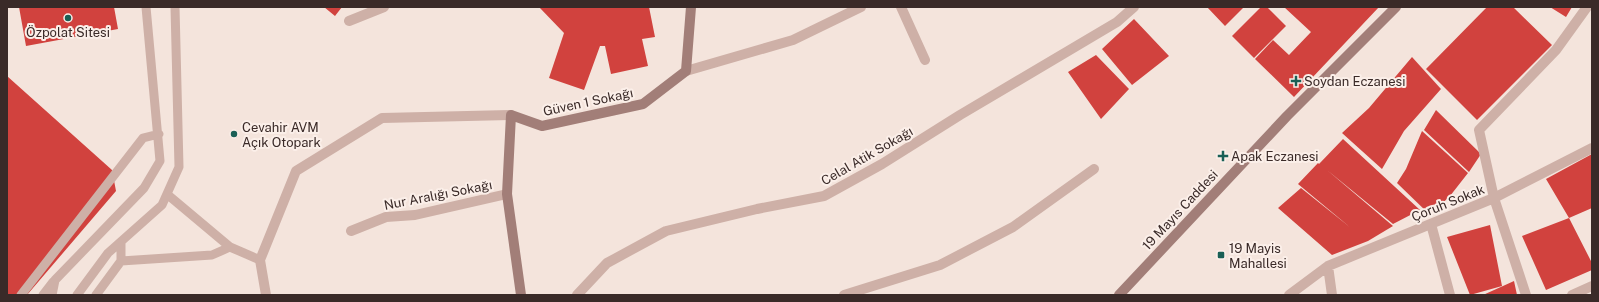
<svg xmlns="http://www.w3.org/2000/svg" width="1599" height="302" viewBox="0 0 1599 302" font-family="'Public Sans',sans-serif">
  <rect width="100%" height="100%" fill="#f4e4dc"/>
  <path fill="#d1423e" d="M19,7H114L118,29L26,46Z
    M324,7H342L335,16Z
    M539,7H649L655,37L642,39L648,66L611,74L605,46H600L584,90L549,78L564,33Z
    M1207,7H1244L1225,26Z
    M1261,7H1267L1286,26L1254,58L1232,36Z
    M1284,7H1379L1294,97L1255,59L1273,40L1289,55L1311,32Z
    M1487,7H1513L1552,45L1477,120L1426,69Z
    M1550,7H1572L1566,17Z
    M1134,19L1169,56L1132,85L1102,49Z
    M1096,55L1129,89L1101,119L1068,72Z
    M1412,57L1441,89L1404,131L1382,169L1342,133L1369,108Z
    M7,76L112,170L116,191L27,295H7Z
    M1436,110L1481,154L1469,172L1424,130Z
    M1422,131L1468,173L1450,196L1430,215L1397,183L1406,169Z
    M1343,139L1420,210L1393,224L1327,170L1393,226L1368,241L1332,255L1278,208L1301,188L1351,228L1298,184L1318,163L1319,164Z
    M1592,154V208L1569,218L1546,179Z
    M1569,218L1592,263V270L1546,290L1522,236Z
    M1490,225L1502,286L1470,295L1447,237Z
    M1514,281L1517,295H1483L1503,286Z"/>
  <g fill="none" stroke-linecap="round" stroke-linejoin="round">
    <path stroke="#ceb0a7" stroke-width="9" d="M168,195L230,247L260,260
      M121,261L212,255L230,247
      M21,295L143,138L159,134
      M43,295L53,282
      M52,295L55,280L144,188L160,161L146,7
      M77,295L108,253L162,205L179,167L175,7
      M96,295L121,261V243"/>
    <path stroke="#ceb0a7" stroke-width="10" d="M901,7L925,60
      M349,21L384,7
      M686,71L793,40L861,7
      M1431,224L1450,295
      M351,231L386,217L415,215L507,194
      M1328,266L1332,295
      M266,295L260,260L296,171L382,118L511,115
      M577,295L607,263L666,231L757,209L824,196L882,164L960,115L1117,22L1134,7
      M844,295L940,265L1013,227L1094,169
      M1289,295L1328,266L1494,198L1592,148
      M1526,295L1494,198L1479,130L1556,50L1587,7
      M1572,295L1592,286"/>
    <path stroke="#a27e78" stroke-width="10" d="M521,295L507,194L511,115L542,126L643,104L686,71L691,7
      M1119,295L1287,116L1396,7"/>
  </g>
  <g fill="#195f55" stroke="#fbefe9" stroke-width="1.5">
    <circle cx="68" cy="18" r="4"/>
    <path d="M1294 75h4v4h4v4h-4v4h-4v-4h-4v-4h4z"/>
    <circle cx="234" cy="134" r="4"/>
    <path d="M1221 150h4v4h4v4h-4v4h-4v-4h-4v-4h4z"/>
    <rect x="1217" y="251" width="8" height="8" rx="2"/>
  </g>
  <g text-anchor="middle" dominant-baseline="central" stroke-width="4" stroke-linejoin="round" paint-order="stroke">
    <g font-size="13" fill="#3a2a28" stroke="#fbefe9" text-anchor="start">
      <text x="68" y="32" text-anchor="middle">Özpolat Sitesi</text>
      <text x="1304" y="81">Soydan Eczanesi</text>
      <text x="242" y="127">Cevahir AVM<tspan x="242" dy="15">Açık Otopark</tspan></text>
      <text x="1231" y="156">Apak Eczanesi</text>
      <text x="1229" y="248">19 Mayis<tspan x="1229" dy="15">Mahallesi</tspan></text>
    </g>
    <g font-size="13" fill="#3a2a28" stroke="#fbefe9">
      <text transform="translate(588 102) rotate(-12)">Güven 1 Sokağı</text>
      <text transform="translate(867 156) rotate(-30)">Celal Atik Sokağı</text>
      <text transform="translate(438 195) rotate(-11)">Nur Aralığı Sokağı</text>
      <text transform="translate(1448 203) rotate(-22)">Çoruh Sokak</text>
      <text transform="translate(1180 210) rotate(-47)">19 Mayıs Caddesi</text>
    </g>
  </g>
  <rect width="1599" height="302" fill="none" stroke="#3a2a28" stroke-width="16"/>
</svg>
